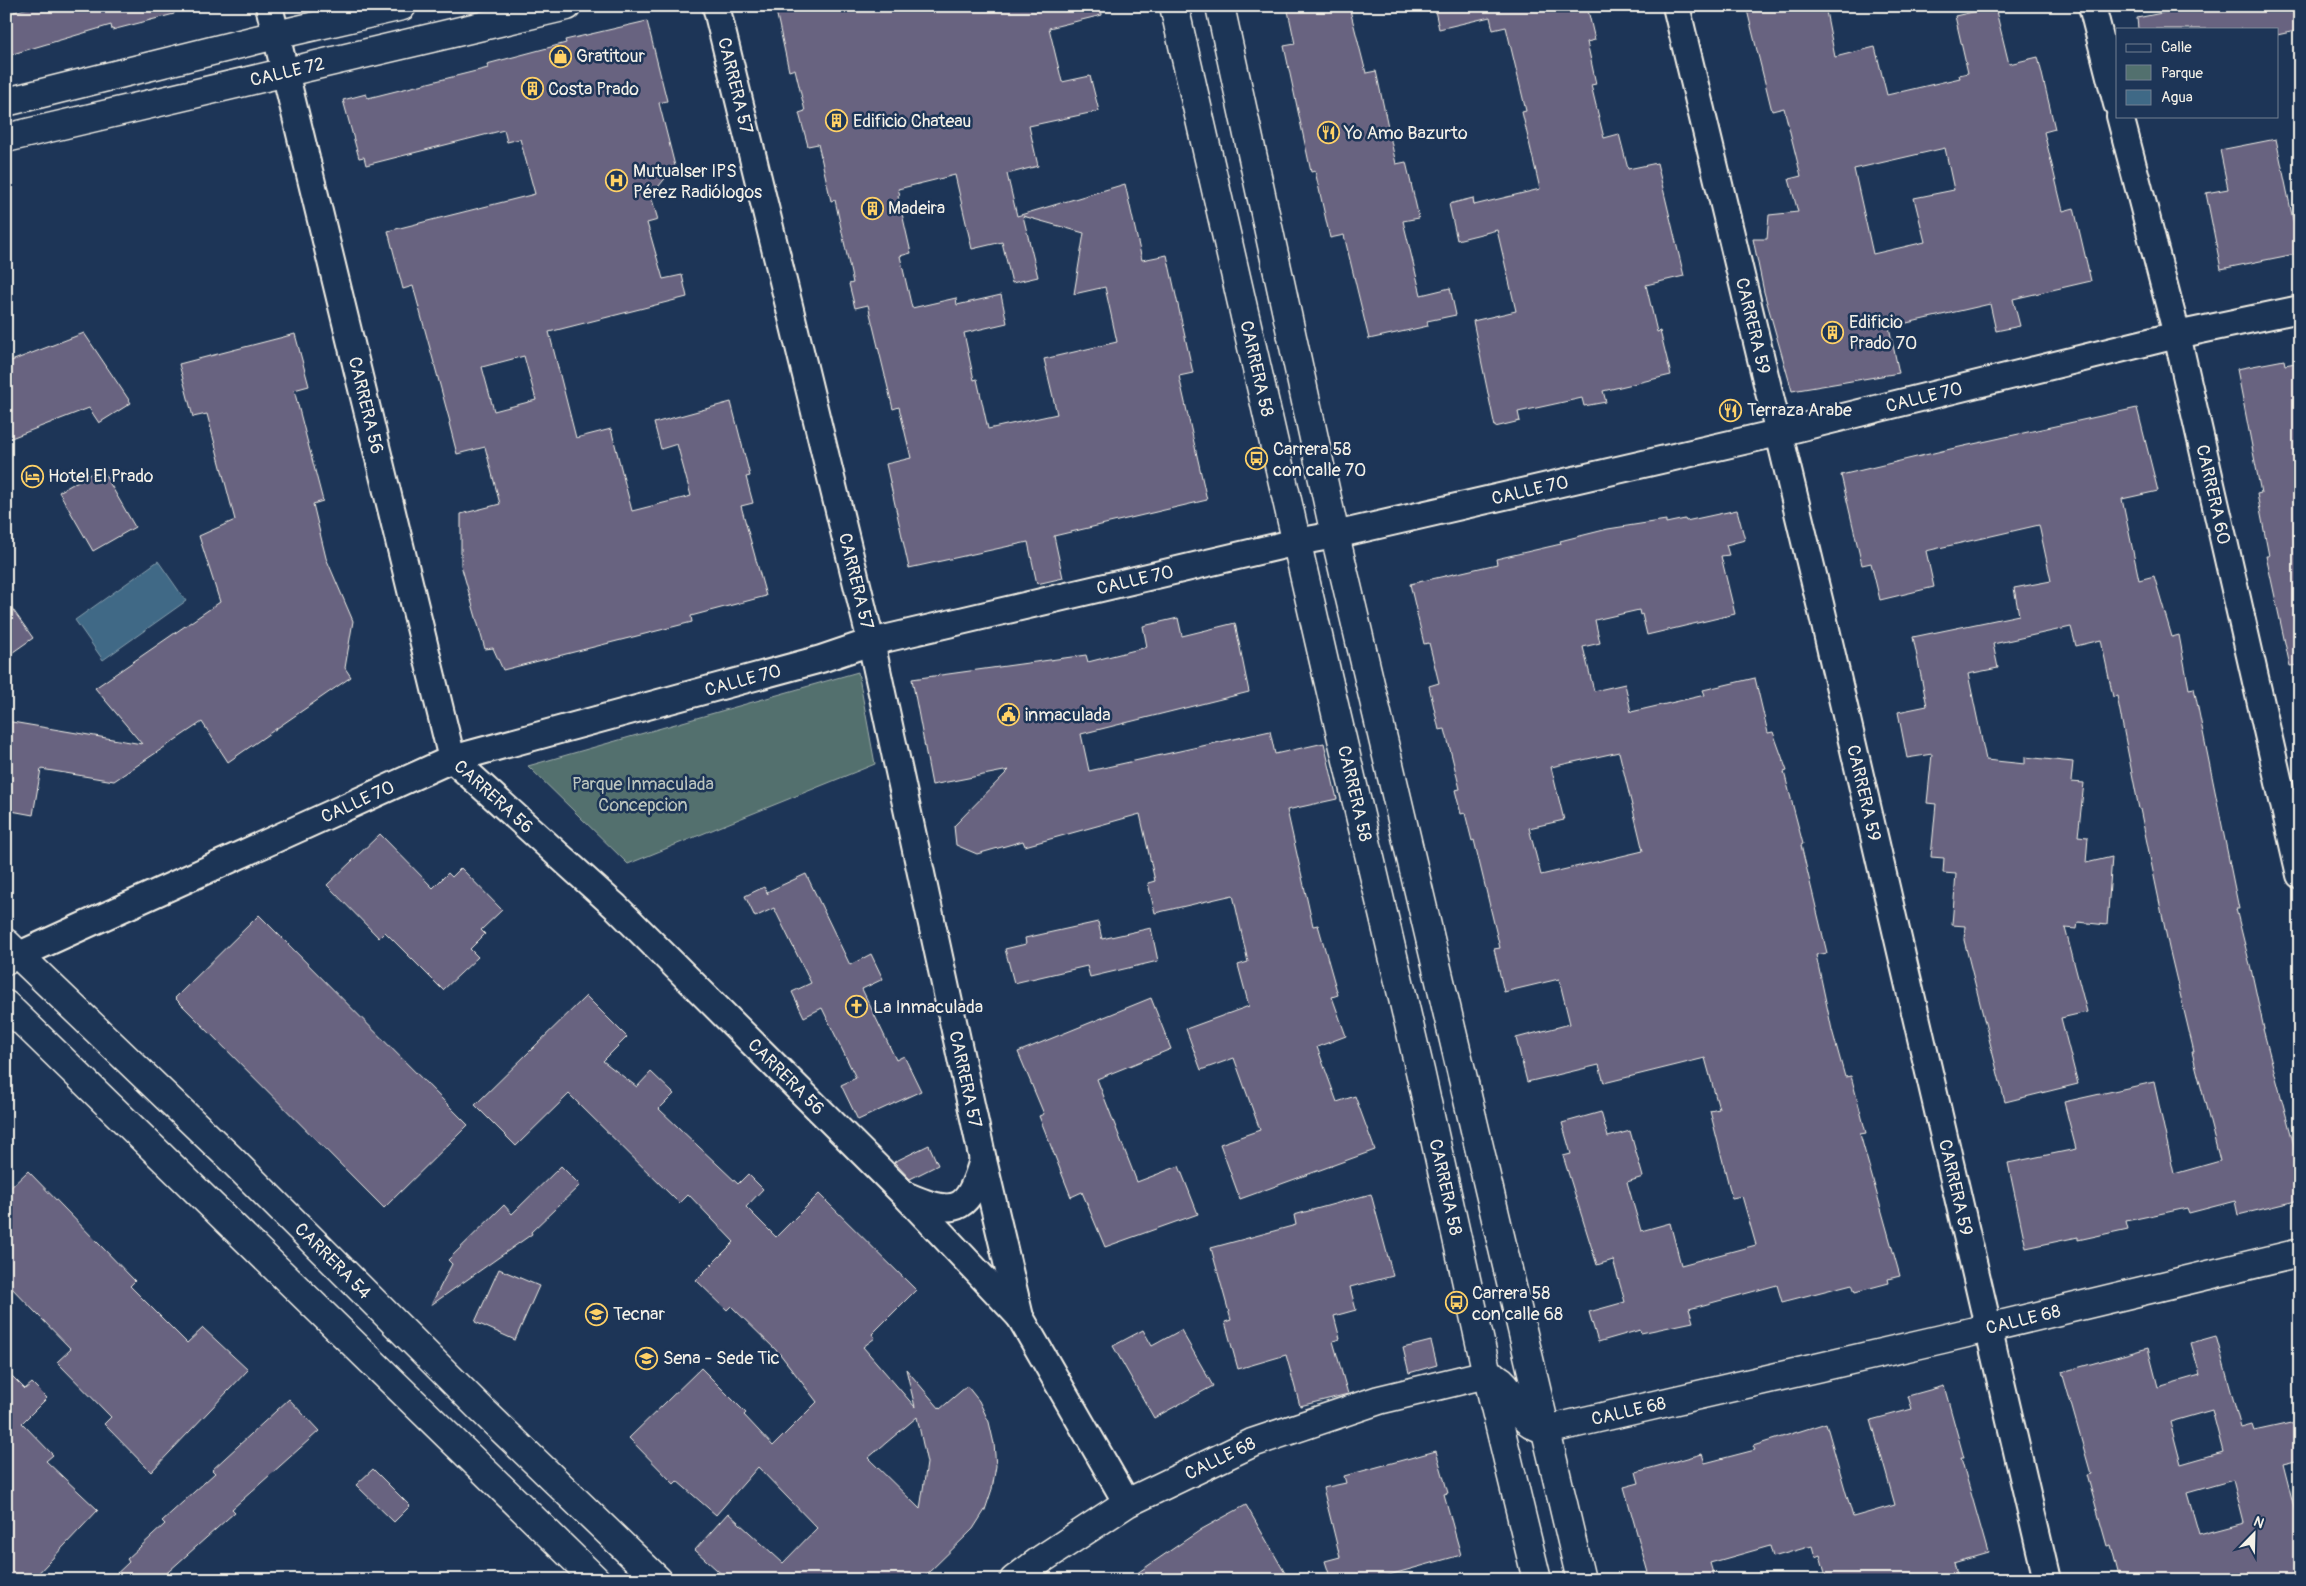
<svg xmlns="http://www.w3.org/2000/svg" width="2306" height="1586" viewBox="0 0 2306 1586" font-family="Pangolin,sans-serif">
  <rect width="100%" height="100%" fill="#1d3557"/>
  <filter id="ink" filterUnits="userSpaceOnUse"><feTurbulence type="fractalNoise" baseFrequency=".02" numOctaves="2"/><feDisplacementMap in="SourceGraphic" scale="10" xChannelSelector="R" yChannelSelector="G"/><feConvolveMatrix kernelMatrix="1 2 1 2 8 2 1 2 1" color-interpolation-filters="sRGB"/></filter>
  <g filter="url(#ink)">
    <path fill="#52706e" stroke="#a3b0ab" d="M858,672L875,764L628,864L528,766Z"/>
    <path fill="#3f6986" stroke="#879fad" d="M158,561L186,601L103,660L75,620Z"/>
    <path fill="#686380" stroke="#f4f1e8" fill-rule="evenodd" d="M36,6H174V14L112,30L111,25L6,56V14Z
      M775,6H1101L1102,15L1049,28L1062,82L1090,76L1099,111L1029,126L1038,166L1007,174L1017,216L1125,184L1142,260L1167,255L1193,373L1179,376L1207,500L1054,536L1063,578L1037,584L1028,542L909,568L886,464L911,458L899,407L893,409L868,305L855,308L849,284L853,283L835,200L831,201L818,144L808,146L799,113L805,111L795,69L789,71ZM955,175L972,249L1002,242L1012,283L1038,277L1023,216L1084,233L1074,294L1105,287L1117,342L1044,359L1057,414L988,429L977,379L974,380L964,333L1007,323L1001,295L957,305L956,298L912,308L900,256L911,253L898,196L900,195L898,189Z
      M1287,6H1349L1366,73L1376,71L1396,164L1406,162L1419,218L1403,221L1421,295L1450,288L1456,315L1427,321L1428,326L1369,339L1344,235L1330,238L1315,171L1311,172L1284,46L1295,44Z
      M1434,6H1587L1595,40L1587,42L1596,84L1591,85L1604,138L1619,134L1628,169L1657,163L1684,276L1646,285L1657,332L1660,331L1671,375L1603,391L1606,402L1584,406L1582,398L1518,412L1520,421L1495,427L1473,321L1516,311L1497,230L1457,240L1449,204L1473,198L1474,205L1540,189L1522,112L1526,111L1506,27L1493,30L1490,17L1439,29Z
      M1746,6H1825L1835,57L1875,47L1887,95L1960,78L1959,75L1968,73L1955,16L1995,7L2009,64L2038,57L2055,129L2044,132L2063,211L2074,208L2091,281L2013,299L2020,326L1996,331L1990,304L1889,327L1899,373L1792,391L1764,292L1753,239H1767L1769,215L1798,212L1789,179L1801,176L1784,108L1772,111ZM1945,148L1954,190L1914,198L1925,242L1873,254L1854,169Z
      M2196,6H2300V30L2277,35V29H2138L2137,18Z
      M647,21L667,101L659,103L675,166L651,196L658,220L647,223L663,279L682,275L687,297L549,332L576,438L611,429L632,511L691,496L677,444L661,449L654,423L731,402L750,476L746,477L753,503L741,506L766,596L691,616L692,622L503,670L493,648L485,649L461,565V514L500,504L485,447L457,454L449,423L450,422L413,286L403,289L388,231L535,194L520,139L507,142L504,130L366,165L364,157L359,158L343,100L366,94L368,98L488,68L487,64L566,43L565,40ZM524,356L536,400L494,411L482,367Z
      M2276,139L2300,253L2221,269L2206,193L2228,189L2220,150Z
      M84,333L131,403L99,423L89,408L6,440V363Z
      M295,334L309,386L294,390L323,501L313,504L326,558L353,621L345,668L351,677L228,762L202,722L114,781L41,769L33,815L6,810V721L142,744L95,688L220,602L199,536L235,520L207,414L193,417L179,364Z
      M2284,360L2285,365L2300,362V665L2290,666L2266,556H2269L2257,494L2261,493L2237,369Z
      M2137,408L2158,491L2122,499L2139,580L2154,576L2172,637L2179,635L2189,689L2194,688L2239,909H2236L2251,969L2264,1029H2263L2295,1149L2300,1148V1200L2238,1215L2235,1201L2189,1213L2187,1208L2126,1221L2128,1229L2078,1240V1237L2026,1248L2008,1163L2076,1149L2064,1102L2154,1082L2174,1174L2220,1161L2192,1052H2194L2169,948L2140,809H2139L2117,696L2113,697L2101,640L2076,646L2071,627L1993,644L1998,668L1968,674L1986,760L2025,764V757L2073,762L2071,782L2084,783L2078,836L2088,837L2086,863L2112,857L2107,925L2078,922L2077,929L2065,928L2087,1012L2061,1018L2078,1084L2005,1102L1964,940L1965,926L1952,925L1956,874L1943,873L1944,858L1931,857L1936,804L1927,803L1932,754L1907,758L1898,712L1927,706L1913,637L2019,615L2014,588L2051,581L2039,525L1926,551L1934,587L1880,600L1871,563L1862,565L1841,475L1946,450Z
      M101,468L135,527L93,551L59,492Z
      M1737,510L1745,540L1726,545L1729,555L1721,556L1735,614L1647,635L1642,614L1640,615L1639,610L1595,620L1600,643L1583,647L1594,691L1625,684L1631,712L1705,695L1703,690L1755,678L1768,733L1773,732L1787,771L1784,772L1803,844L1801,845L1827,953L1816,955L1832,1030L1845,1077L1851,1076L1866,1133L1860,1134L1900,1276L1888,1279L1889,1283L1855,1292L1852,1284L1782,1302L1777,1285L1689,1309L1693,1322L1641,1333L1640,1330L1598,1342L1589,1312L1625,1302L1613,1260L1597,1265L1563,1156L1571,1154L1562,1123L1601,1112L1608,1137L1630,1131L1643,1177L1627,1182L1641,1231L1670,1223L1681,1265L1756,1245L1742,1196L1732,1198L1710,1111L1719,1109L1705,1058L1604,1083L1599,1065L1527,1082L1516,1038L1570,1024L1559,979L1504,992L1494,949L1500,948L1474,840L1472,841L1465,813L1461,814L1455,790L1460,789L1445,729L1439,730L1429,686L1439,683L1429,643L1424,644L1410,584L1497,564L1496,559L1561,544L1560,541L1608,529L1666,520V523L1685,519L1686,521ZM1619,752L1643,851L1541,875L1529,828L1564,820L1551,767Z
      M6,600L33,638L6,657Z
      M1178,618L1182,636L1235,623L1249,692L1081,734L1089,771L1270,731L1275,754L1324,743L1337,799L1287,810L1313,926L1318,925L1338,995L1332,997L1346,1036L1317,1047L1337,1102L1355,1096L1375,1150L1240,1199L1220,1144L1260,1130L1234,1058L1201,1070L1186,1029L1249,1006L1238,965L1248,962L1233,895L1155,913L1148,883L1155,881L1140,814L1025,846L1023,841L977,854L956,845L954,826L1009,770L932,785L912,679L1086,655L1088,662L1147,647L1143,626Z
      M380,834L433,888L448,873L452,877L461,868L502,910L481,930L485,934L470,949L478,957L443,990L385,932L379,938L327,885Z
      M806,874L850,965L871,954L883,979L862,989L896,1060L904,1056L921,1091L858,1120L841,1085L856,1078L822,1008L804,1017L792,992L811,983L774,908L755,917L745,896L764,887L768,894L767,892Z
      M259,915L468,1125L384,1208L175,998Z
      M1098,922L1102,939L1151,928L1158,961L1090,977L1087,966L1014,983L1005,949L1026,944L1025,938Z
      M586,996L627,1037L603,1061L637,1087L651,1072L674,1094L659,1109L738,1184L748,1174L763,1189L746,1207L776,1237L819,1194L916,1290L872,1334L875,1338L863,1347L915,1407L906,1369L940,1409L967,1386L979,1401L989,1422L994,1444L996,1466L992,1489L985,1510L973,1529L921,1580H728L695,1550L728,1513L783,1563L817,1528L758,1467L716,1515L677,1481L674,1484L629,1438L701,1368L746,1413L744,1415L773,1446L817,1402L780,1354L731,1306L727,1310L696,1280L734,1242L688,1194L679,1203L569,1094L516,1146L475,1105ZM917,1417L927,1463L920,1509L868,1458Z
      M1151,998L1171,1049L1097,1079L1137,1182L1179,1166L1198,1214L1105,1247L1082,1192L1071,1197L1039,1116L1044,1114L1018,1052Z
      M929,1145L938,1165L910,1179L894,1162Z
      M561,1166L580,1185L531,1232L532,1234L431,1305L452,1264L448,1260L504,1205L512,1214Z
      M28,1171L135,1281L130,1286L187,1343L203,1328L248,1370L151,1472L104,1424L111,1417L57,1362L71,1349L6,1282V1192Z
      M1371,1194L1393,1276L1350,1287L1356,1310L1334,1316L1340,1339L1333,1341L1348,1394L1300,1406L1286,1355L1238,1369L1225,1322L1231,1320L1211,1248L1296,1225L1294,1215Z
      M499,1269L539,1286L515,1340L475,1322Z
      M1143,1330L1152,1346L1181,1330L1213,1386L1154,1418L1113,1346Z
      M2216,1336L2241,1428L2252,1425L2254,1431L2300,1421V1460L2283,1464L2295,1511L2300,1509V1580H2120L2111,1545L2107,1546L2087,1475L2091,1474L2062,1372L2148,1348L2158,1387L2200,1375L2191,1343ZM2212,1410L2223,1452L2181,1464L2170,1422ZM2233,1480L2244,1523L2199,1535L2187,1493Z
      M1431,1341L1437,1365L1409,1373L1403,1348Z
      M6,1370L25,1389L32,1383L47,1398L22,1423L53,1455L46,1461L98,1510L32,1580H6Z
      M1944,1386L1964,1458H1961L1988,1553L1953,1563L1958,1580H1827L1820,1555L1815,1557L1812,1546L1773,1557L1770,1546L1710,1563L1715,1580H1650L1624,1487L1639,1483L1636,1472L1702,1454L1705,1463L1755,1450L1753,1446L1826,1423L1853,1517L1895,1505L1871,1420L1912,1409L1908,1396Z
      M289,1399L319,1431L232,1509L235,1512L159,1580H110L129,1562L127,1559L165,1524L162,1521L215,1473L212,1470Z
      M1436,1451L1448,1493L1444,1494L1461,1555L1371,1580H1331L1325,1561L1340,1557L1323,1488L1346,1483L1344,1476Z
      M373,1469L410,1506L394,1522L356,1485Z
      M1246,1505L1289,1580H1127L1202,1529Z"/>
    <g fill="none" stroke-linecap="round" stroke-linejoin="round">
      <defs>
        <g id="street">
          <path id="s1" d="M269,6L452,759L616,907L905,1195L1020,1317"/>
          <path id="s2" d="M716,6L871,642L983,1160L1020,1317L1127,1503"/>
          <path id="s3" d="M1676,6L1822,612L2047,1580"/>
          <path d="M2092,6L2117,104"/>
          <path id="s4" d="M2120,116L2177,335L2300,875"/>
          <path id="s5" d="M6,961L452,759L821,659L871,642L1297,542L1335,535L1778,433L2177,335L2300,309"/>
          <path d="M910,1197C959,1218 969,1208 983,1160"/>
        </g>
        <g id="secondary">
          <path id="s6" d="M1174,6L1327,675L1420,1071L1487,1374L1537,1580"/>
          <path d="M1220,6L1335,535L1581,1580"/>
          <path d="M6,102L276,35L402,6"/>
          <path id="s7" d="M6,138L567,6"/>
          <path id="s8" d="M6,943L229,1157L482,1410L658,1580"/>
          <path d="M6,1005L596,1580"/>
          <path id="s9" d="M1014,1580L1042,1559L1127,1503L1252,1443L1379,1400L1487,1374C1509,1378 1513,1402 1525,1418C1530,1424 1538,1427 1546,1430L1942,1339L2300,1253"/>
        </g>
      </defs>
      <use href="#street" stroke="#f4f1e8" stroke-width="30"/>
      <use href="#secondary" stroke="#f4f1e8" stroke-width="31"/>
      <use href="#street" stroke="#1d3557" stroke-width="26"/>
      <use href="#secondary" stroke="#1d3557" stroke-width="28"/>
    </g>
  </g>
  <defs>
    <symbol id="shop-ring" viewBox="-11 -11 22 22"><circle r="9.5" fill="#1d3557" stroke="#ffd166" stroke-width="1.5"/><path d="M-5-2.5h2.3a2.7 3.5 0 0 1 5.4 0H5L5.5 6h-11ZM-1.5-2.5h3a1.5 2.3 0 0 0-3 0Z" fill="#ffd166"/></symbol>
    <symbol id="building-ring" viewBox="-11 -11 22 22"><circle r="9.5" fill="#1d3557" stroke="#ffd166" stroke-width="1.5"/><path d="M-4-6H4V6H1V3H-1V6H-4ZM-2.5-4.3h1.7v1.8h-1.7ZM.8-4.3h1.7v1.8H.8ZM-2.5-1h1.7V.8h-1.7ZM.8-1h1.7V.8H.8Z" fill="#ffd166"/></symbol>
    <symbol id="restaurant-ring" viewBox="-11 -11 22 22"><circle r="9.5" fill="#1d3557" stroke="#ffd166" stroke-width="1.5"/><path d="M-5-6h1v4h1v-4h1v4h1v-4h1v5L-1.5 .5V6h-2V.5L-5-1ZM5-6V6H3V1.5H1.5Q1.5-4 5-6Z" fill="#ffd166"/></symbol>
    <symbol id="hospital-ring" viewBox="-11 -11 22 22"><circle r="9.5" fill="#1d3557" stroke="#ffd166" stroke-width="1.5"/><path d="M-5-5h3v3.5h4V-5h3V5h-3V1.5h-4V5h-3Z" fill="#ffd166"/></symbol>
    <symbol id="bus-ring" viewBox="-11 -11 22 22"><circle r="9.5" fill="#1d3557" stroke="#ffd166" stroke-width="1.5"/><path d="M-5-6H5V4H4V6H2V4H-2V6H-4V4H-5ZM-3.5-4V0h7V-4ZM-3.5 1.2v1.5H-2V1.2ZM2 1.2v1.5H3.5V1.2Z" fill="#ffd166"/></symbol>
    <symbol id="hotel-ring" viewBox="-11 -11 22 22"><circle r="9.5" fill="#1d3557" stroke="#ffd166" stroke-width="1.5"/><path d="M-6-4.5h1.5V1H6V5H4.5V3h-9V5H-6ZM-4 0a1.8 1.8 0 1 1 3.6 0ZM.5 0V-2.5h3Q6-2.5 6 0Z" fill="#ffd166"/></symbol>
    <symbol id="civic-ring" viewBox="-11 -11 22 22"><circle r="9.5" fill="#1d3557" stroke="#ffd166" stroke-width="1.5"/><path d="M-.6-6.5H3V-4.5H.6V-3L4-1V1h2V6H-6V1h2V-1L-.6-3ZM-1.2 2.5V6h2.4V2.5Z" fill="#ffd166"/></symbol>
    <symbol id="church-ring" viewBox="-11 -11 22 22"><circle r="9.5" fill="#1d3557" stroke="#ffd166" stroke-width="1.5"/><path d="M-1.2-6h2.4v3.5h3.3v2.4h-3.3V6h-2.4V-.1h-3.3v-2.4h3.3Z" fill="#ffd166"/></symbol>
    <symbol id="university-ring" viewBox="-11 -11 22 22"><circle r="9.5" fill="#1d3557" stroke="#ffd166" stroke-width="1.5"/><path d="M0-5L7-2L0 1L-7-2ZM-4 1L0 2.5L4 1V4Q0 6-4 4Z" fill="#ffd166"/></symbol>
  </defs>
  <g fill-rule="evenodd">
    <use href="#shop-ring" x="548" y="44" width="25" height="25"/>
    <use href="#building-ring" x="520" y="76" width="25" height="25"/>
    <use href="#building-ring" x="824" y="108" width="25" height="25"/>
    <use href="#restaurant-ring" x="1316" y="120" width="25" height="25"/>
    <use href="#hospital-ring" x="604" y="168" width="25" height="25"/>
    <use href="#building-ring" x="860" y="196" width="25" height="25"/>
    <use href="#building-ring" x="1820" y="320" width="25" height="25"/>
    <use href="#restaurant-ring" x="1718" y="398" width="25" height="25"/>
    <use href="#bus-ring" x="1244" y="446" width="25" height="25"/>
    <use href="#hotel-ring" x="20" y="464" width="25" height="25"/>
    <use href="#civic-ring" x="996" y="702" width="25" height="25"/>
    <use href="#church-ring" x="844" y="994" width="25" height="25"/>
    <use href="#bus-ring" x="1444" y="1290" width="25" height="25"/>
    <use href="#university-ring" x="584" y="1302" width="25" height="25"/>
    <use href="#university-ring" x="634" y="1346" width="25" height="25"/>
  </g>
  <g text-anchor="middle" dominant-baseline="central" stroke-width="5" stroke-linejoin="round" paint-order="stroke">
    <g font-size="18" fill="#f4f1e8" stroke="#1d3557" text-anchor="start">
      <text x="576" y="56">Gratitour</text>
      <text x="548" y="89">Costa Prado</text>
      <text x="853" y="121">Edificio Chateau</text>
      <text x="1344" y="133">Yo Amo Bazurto</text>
      <text x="633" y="171">Mutualser IPS<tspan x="633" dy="21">Pérez Radiólogos</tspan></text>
      <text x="888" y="208">Madeira</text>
      <text x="1849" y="322">Edificio<tspan x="1849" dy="21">Prado 70</tspan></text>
      <text x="1747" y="410">Terraza Arabe</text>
      <text x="1273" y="449">Carrera 58<tspan x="1273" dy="21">con calle 70</tspan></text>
      <text x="48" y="476">Hotel El Prado</text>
      <text x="1025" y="715">inmaculada</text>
      <text x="873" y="1007">La Inmaculada</text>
      <text x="1472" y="1293">Carrera 58<tspan x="1472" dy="21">con calle 68</tspan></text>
      <text x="613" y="1314">Tecnar</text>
      <text x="663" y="1358">Sena - Sede Tic</text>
    </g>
    <g font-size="18" fill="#f4f1e8" stroke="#1d3557">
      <text stroke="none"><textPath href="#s7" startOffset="289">CALLE 72</textPath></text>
      <text stroke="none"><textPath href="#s2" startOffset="82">CARRERA 57</textPath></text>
      <text stroke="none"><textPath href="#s3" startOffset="329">CARRERA 59</textPath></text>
      <text stroke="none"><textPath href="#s6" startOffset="372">CARRERA 58</textPath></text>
      <text stroke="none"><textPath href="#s5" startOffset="2006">CALLE 70</textPath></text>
      <text stroke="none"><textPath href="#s1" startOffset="411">CARRERA 56</textPath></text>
      <text stroke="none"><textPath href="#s5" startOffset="1601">CALLE 70</textPath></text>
      <text stroke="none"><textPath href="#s4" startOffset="390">CARRERA 60</textPath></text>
      <text stroke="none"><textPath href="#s5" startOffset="1196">CALLE 70</textPath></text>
      <text stroke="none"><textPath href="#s2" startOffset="592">CARRERA 57</textPath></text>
      <text stroke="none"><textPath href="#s5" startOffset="791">CALLE 70</textPath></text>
      <text stroke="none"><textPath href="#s6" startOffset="808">CARRERA 58</textPath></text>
      <text stroke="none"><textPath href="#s3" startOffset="809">CARRERA 59</textPath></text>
      <text stroke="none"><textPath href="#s1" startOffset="831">CARRERA 56</textPath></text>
      <text stroke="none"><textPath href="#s5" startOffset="386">CALLE 70</textPath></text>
      <text stroke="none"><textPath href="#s1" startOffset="1236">CARRERA 56</textPath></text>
      <text stroke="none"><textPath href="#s2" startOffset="1102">CARRERA 57</textPath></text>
      <text stroke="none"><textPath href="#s3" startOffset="1214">CARRERA 59</textPath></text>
      <text stroke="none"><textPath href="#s6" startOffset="1212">CARRERA 58</textPath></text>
      <text stroke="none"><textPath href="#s8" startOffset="456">CARRERA 54</textPath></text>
      <text stroke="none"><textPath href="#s9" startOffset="1095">CALLE 68</textPath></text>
      <text stroke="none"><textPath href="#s9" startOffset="690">CALLE 68</textPath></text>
      <text stroke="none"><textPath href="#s9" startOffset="240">CALLE 68</textPath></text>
    </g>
    <g font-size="18" fill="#bbc4bd" stroke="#1d3557">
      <text x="643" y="784">Parque Inmaculada<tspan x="643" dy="21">Concepcion</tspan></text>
    </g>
  </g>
  <rect width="2306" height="1586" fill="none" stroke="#1d3557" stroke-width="25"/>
  <rect x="12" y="12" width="2281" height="1561" fill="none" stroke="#f4f1e8" stroke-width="2" filter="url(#ink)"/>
  <rect x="2116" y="28" width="162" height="90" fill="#1d3557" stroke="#738091"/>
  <rect x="2126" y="44" width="25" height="8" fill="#1d3557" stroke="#738091"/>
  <text x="2161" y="52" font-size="15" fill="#f4f1e8">Calle</text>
  <rect x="2126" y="65" width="25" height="15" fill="#52706e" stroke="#738091"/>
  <text x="2161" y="78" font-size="15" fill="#f4f1e8">Parque</text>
  <rect x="2126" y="90" width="25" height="15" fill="#3f6986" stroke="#738091"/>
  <text x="2161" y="102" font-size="15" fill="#f4f1e8">Agua</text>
  <g transform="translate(2254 1534) rotate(23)" stroke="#1d3557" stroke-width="4" paint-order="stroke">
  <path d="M0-4L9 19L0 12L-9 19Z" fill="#f4f1e8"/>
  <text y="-8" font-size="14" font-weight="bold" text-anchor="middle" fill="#f4f1e8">N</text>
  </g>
</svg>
